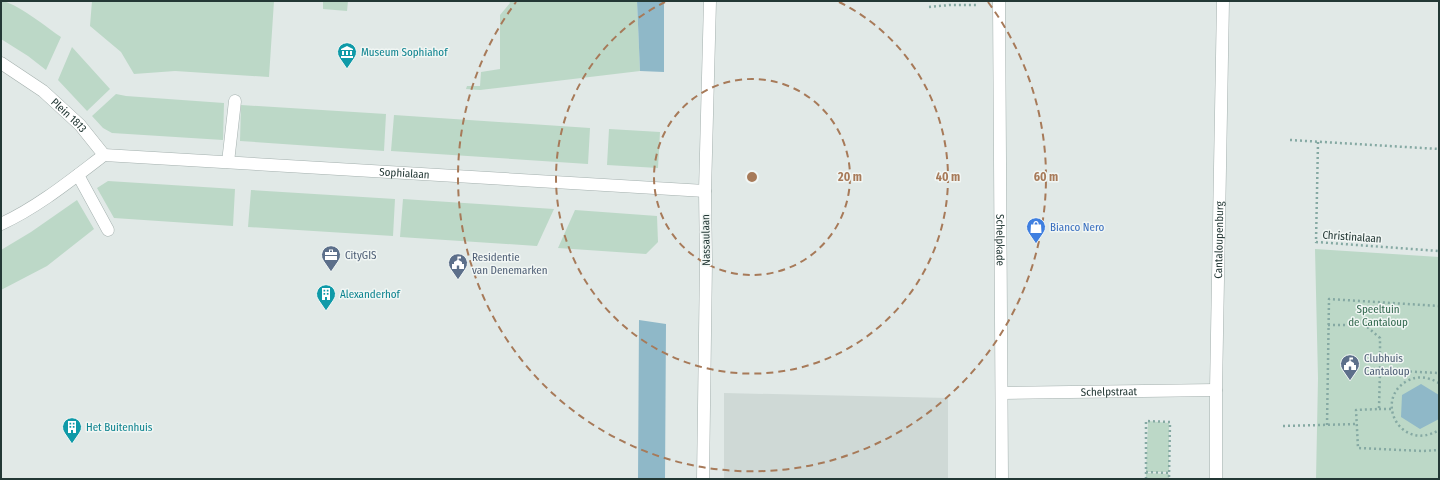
<svg xmlns="http://www.w3.org/2000/svg" width="1440" height="480" viewBox="0 0 1440 480" font-family="'Fira Sans Condensed',sans-serif">
  <rect width="100%" height="100%" fill="#e1e9e7"/>
  <path fill="#cfd9d6" d="M724,393L948,398V479H724Z"/>
  <path fill="#bcd8c7" d="M1,1C14,1 49,29 61,37L46,70L28,56L1,39Z
    M92,1H274L269,77L175,71L134,74L121,52L90,26Z
    M323,1H348L347,11L323,9Z
    M509,1H637L640,71L480,90L466,89L467,86H480L481,72L500,69V15L510,3Z
    M72,47L110,89L87,111L58,80Z
    M116,94L126,96L224,103L223,140L112,133L103,128L92,116Z
    M241,105L386,114L384,151L240,141Z
    M394,115L590,128L588,164L391,151Z
    M609,129L660,132L658,168L607,165Z
    M108,181L235,189L233,226L114,218L97,188Z
    M251,190L395,199L393,236L248,227Z
    M403,199L554,209L537,246L400,237Z
    M77,200L94,229L47,266L1,290V250L31,232Z
    M575,210L657,216L658,242L646,254L558,248Z
    M1315,249L1439,257V479H1316L1318,378Z
    M1148,421L1169,423V472H1146Z
    M1146,473L1169,474V479H1146Z"/>
  <path fill="#8fb8c8" d="M637,1H664V72L640,71Z
    M639,320L666,324L665,479H638Z
    M1421,384L1439,395V419L1420,429L1401,417L1402,395Z"/>
  <g fill="none" stroke-linecap="round" stroke-linejoin="round">
    <defs>
      <g id="minor">
        <path id="s1" d="M999,1L1002,479"/>
        <path id="s2" d="M1,63L43,91L80,125L104,155C71,180 38,207 1,224"/>
        <path id="s3" d="M104,155L705,191"/>
        <path d="M228,162L235,101"/>
        <path d="M78,175L108,230"/>
        <path id="s4" d="M1002,393L1216,390"/>
        <path d="M703,479L706,262L705,191L710,1"/>
        <path id="s5" d="M1216,479V390L1223,1"/>
      </g>
    </defs>
    <use href="#minor" stroke="#a4b0ae" stroke-width="13"/>
    <path stroke="#85a9a3" stroke-width="2.5" stroke-dasharray="2 3" stroke-linecap="butt" d="M929,7L950,5H977
      M1290,140L1439,149
      M1318,142L1316,242L1439,251
      M1328,325H1365L1380,338V370L1379,409L1356,410L1358,448L1423,451L1439,450
      M1380,370L1439,373
      M1439,383C1428,377 1418,375 1407,381C1373,400 1401,453 1439,430
      M1379,409H1391
      M1327,425L1329,299L1439,306
      M1283,426L1357,424
      M1146,472L1169,473
      M1146,479V421L1170,422L1169,479"/>
    <use href="#minor" stroke="#fff" stroke-width="12"/>
  </g>
  <g fill="none" stroke="#a77a59" stroke-width="2" stroke-dasharray="7 5">
    <circle cx="752" cy="177" r="98"/>
    <path d="M839 2A196 196 0 1 1 665 2"/>
    <path d="M988 2A294 294 0 1 1 516 2"/>
  </g>
  <defs>
    <symbol id="museum-pin" viewBox="-11 -11 22 30"><path d="M0 17L-7.5 6A9.5 9.5 0 1 1 7.5 6Z" fill="#0f9aa8" stroke="#f1f6f4"/><path d="M0-6L6-3V-2H-6V-3ZM-5-1h2V3h-2ZM-1-1h2V3h-2ZM3-1h2V3H3ZM-6 4H6V6H-6Z" fill="#fff"/></symbol>
    <symbol id="shop-pin" viewBox="-11 -11 22 30"><path d="M0 17L-7.5 6A9.5 9.5 0 1 1 7.5 6Z" fill="#3f7fe0" stroke="#f1f6f4"/><path d="M-5-2.5h2.3a2.7 3.5 0 0 1 5.4 0H5L5.5 6h-11ZM-1.5-2.5h3a1.5 2.3 0 0 0-3 0Z" fill="#fff"/></symbol>
    <symbol id="office-pin" viewBox="-11 -11 22 30"><path d="M0 17L-7.5 6A9.5 9.5 0 1 1 7.5 6Z" fill="#5c6f8a" stroke="#f1f6f4"/><path d="M-6-3h4V-5.5h4V-3h4V5H-6ZM-1-4.5V-3h2v-1.5ZM-6 0V1H6V0Z" fill="#fff"/></symbol>
    <symbol id="civic-pin" viewBox="-11 -11 22 30"><path d="M0 17L-7.5 6A9.5 9.5 0 1 1 7.5 6Z" fill="#5c6f8a" stroke="#f1f6f4"/><path d="M-.6-6.5H3V-4.5H.6V-3L4-1V1h2V6H-6V1h2V-1L-.6-3ZM-1.2 2.5V6h2.4V2.5Z" fill="#fff"/></symbol>
    <symbol id="building-pin" viewBox="-11 -11 22 30"><path d="M0 17L-7.5 6A9.5 9.5 0 1 1 7.5 6Z" fill="#0f9aa8" stroke="#f1f6f4"/><path d="M-4-6H4V6H1V3H-1V6H-4ZM-2.5-4.3h1.7v1.8h-1.7ZM.8-4.3h1.7v1.8H.8ZM-2.5-1h1.7V.8h-1.7ZM.8-1h1.7V.8H.8Z" fill="#fff"/></symbol>
  </defs>
  <g fill-rule="evenodd">
    <use href="#museum-pin" x="336" y="41" width="22" height="30"/>
    <use href="#shop-pin" x="1025" y="216" width="22" height="30"/>
    <use href="#office-pin" x="320" y="244" width="22" height="30"/>
    <use href="#civic-pin" x="447" y="252" width="22" height="30"/>
    <use href="#building-pin" x="315" y="283" width="22" height="30"/>
    <use href="#civic-pin" x="1339" y="353" width="22" height="30"/>
    <use href="#building-pin" x="61" y="416" width="22" height="30"/>
  </g>
  <g text-anchor="middle" dominant-baseline="central" stroke-width="3" stroke-linejoin="round" paint-order="stroke">
    <g font-size="11" fill="#0d838f" stroke="#f1f6f4" text-anchor="start">
      <text x="361" y="52">Museum Sophiahof</text>
      <text x="340" y="294">Alexanderhof</text>
      <text x="86" y="427">Het Buitenhuis</text>
    </g>
    <g font-size="11" fill="#233835" stroke="#f1f6f4">
      <text stroke="none"><textPath href="#s2" startOffset="86">Plein 1813</textPath></text>
      <text stroke="none"><textPath href="#s3" startOffset="301">Sophialaan</textPath></text>
      <text transform="translate(1352 237) rotate(4)">Christinalaan</text>
      <text transform="translate(706 240) rotate(-91)">Nassaulaan</text>
      <text stroke="none"><textPath href="#s1" startOffset="239">Schelpkade</textPath></text>
      <text stroke="none"><textPath href="#s5" startOffset="239">Cantaloupenburg</textPath></text>
      <text stroke="none"><textPath href="#s4" startOffset="107">Schelpstraat</textPath></text>
    </g>
    <g font-size="11" fill="#366cbe" stroke="#f1f6f4" text-anchor="start">
      <text x="1050" y="227">Bianco Nero</text>
    </g>
    <g font-size="11" fill="#4e5e75" stroke="#f1f6f4" text-anchor="start">
      <text x="345" y="255">CityGIS</text>
      <text x="472" y="257">Residentie<tspan x="472" dy="13">van Denemarken</tspan></text>
      <text x="1364" y="358">Clubhuis<tspan x="1364" dy="13">Cantaloup</tspan></text>
    </g>
    <g font-size="11" fill="#33694f" stroke="#f1f6f4">
      <text x="1378" y="309">Speeltuin<tspan x="1378" dy="13">de Cantaloup</tspan></text>
    </g>
  </g>
  <circle cx="752" cy="177" r="6" fill="#a77a59" stroke="#f1f6f4" stroke-width="2"/>
  <g font-size="12" text-anchor="middle" font-weight="bold" fill="#a77a59" stroke="#f1f6f4" stroke-width="3" stroke-linejoin="round" paint-order="stroke">
    <text x="850" y="181">20 m</text>
    <text x="948" y="181">40 m</text>
    <text x="1046" y="181">60 m</text>
  </g>
  <rect width="1440" height="480" fill="none" stroke="#233835" stroke-width="4"/>
</svg>
